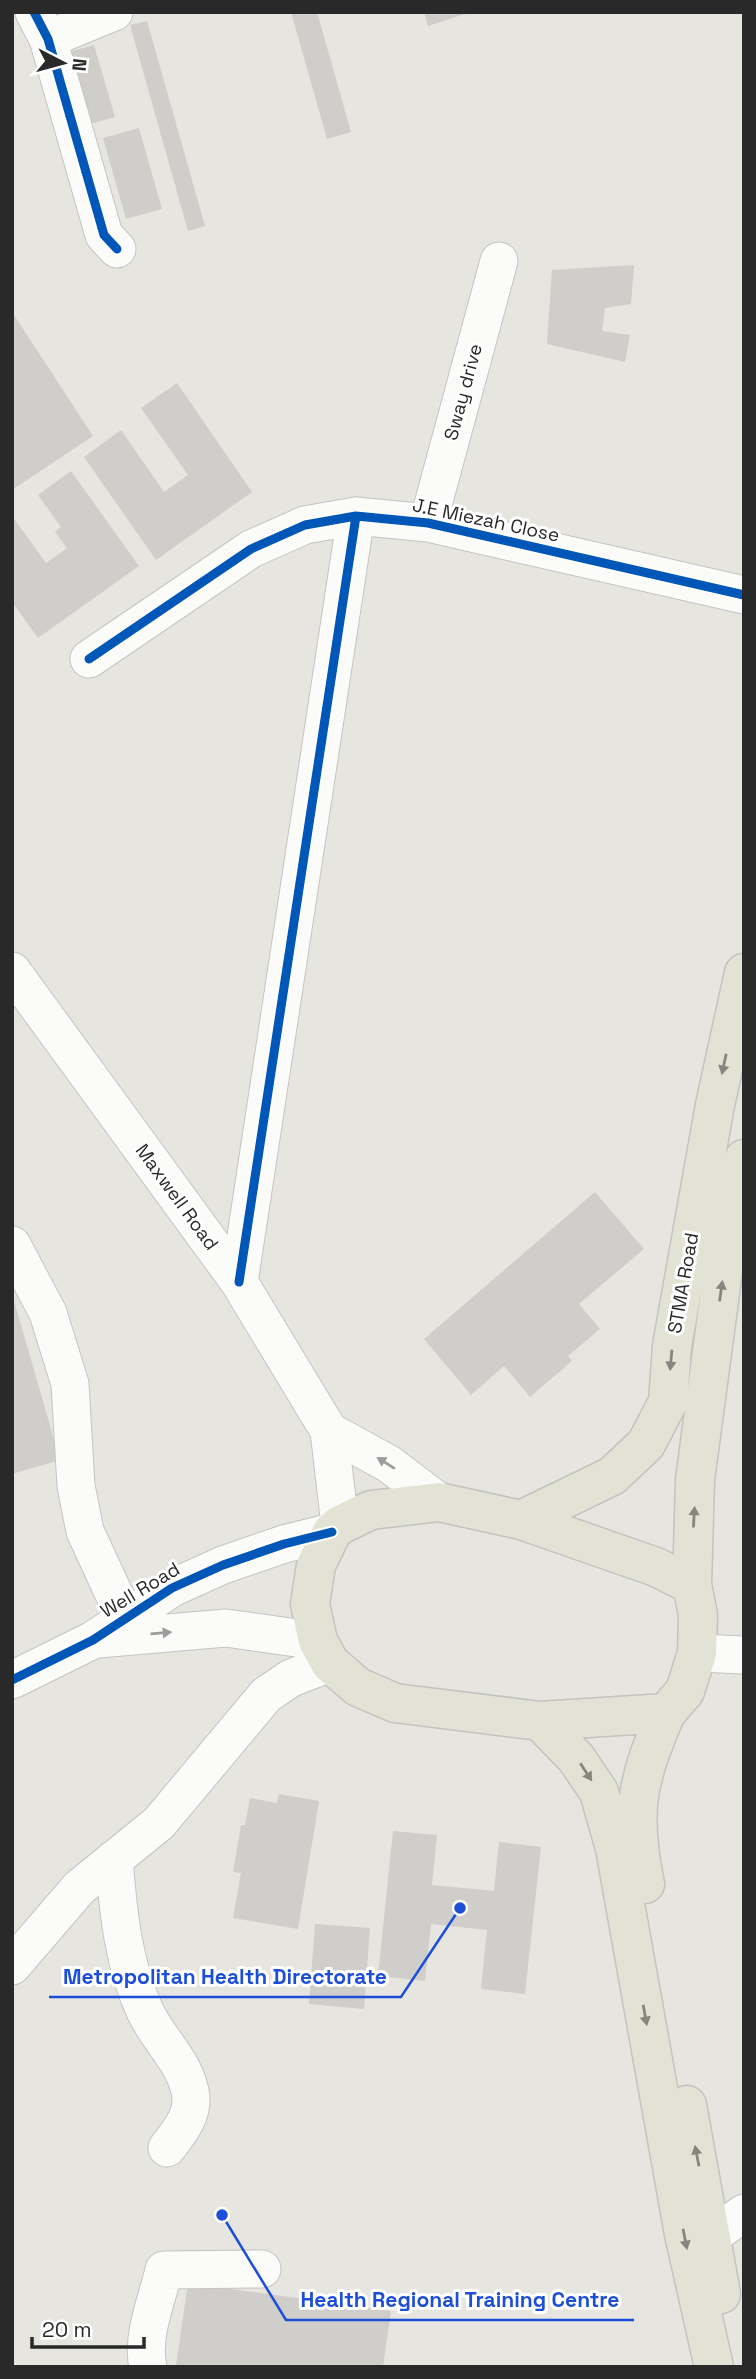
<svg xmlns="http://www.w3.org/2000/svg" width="756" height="2379" viewBox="0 0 756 2379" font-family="'Space Grotesk',sans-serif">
  <rect width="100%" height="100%" fill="#e6e5e0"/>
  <path fill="#cfceca" d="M291,12H317L351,132L327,139Z
    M424,12H468V13L428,26Z
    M147,21L205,226L188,231L130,25Z
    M94,45L115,117L90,124L69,52Z
    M139,128L162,209L126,219L103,138Z
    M634,265L631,304L605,308L602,331L630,335L625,362L547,344L552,270Z
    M12,312L93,436L12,490L14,404Z
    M177,383L252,492L156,560L84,457L121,430L164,492L188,475L141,408Z
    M71,471L139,566L38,638L12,602V516L46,563L67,548L55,532L61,527L38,495Z
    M595,1192L644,1249L579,1304L600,1329L568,1356L572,1361L530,1397L504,1366L471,1395L424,1339Z
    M12,1294L60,1460L12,1474Z
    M279,1794L319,1801L298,1929L233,1918L241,1873L233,1872L241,1825H245L250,1798L277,1803Z
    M393,1831L437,1835L432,1885L494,1891L499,1842L541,1847L525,1994L481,1989L487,1930L431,1924L425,1981L378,1976Z
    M315,1924L370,1928L364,2009L309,2004Z
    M188,2283L391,2311L383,2367L176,2365Z"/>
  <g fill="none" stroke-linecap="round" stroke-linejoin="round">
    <defs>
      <path id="minor" d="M34,12L48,39L104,235L117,249
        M48,39L114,12
        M428,523L499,261
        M89,659L251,549L305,525L356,516L428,523L744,595
        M12,971L239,1282L329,1431L340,1525
        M12,1245L48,1313L70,1384L76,1486L85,1531L125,1618
        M239,1282L356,516
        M329,1431L389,1464L439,1502
        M98,1639L226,1628L318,1641
        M697,1653L744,1655
        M12,1680L93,1640L172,1588L223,1565L284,1544L332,1532
        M114,1859C118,1910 123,1964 145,2011C158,2039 183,2060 190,2091C195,2114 180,2131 167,2148
        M12,1966L79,1888L159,1823L266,1695L291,1678L330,1663
        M713,2235L744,2213
        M148,2367C141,2336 157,2300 164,2270L262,2269"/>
      <path id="major" d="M521,1520L612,1476L646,1444L668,1402L672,1346L715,1105L744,973
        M692,1585L656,1567L521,1520L439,1502L371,1510L340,1525L332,1532L316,1565L310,1604L318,1641L330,1663L358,1687L395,1703L540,1721L666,1713L685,1691L697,1653L698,1615L692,1585L695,1480L730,1218L744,1159
        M540,1721L576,1758L599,1792L615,1848L684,2234L714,2367
        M645,1884C630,1810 637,1781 666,1713
        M687,2105L721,2294"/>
    </defs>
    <use href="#minor" stroke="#c4c4c4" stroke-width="39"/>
    <use href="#major" stroke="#c3c3c1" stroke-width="41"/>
    <use href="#minor" stroke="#fbfbfa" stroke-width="37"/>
    <use href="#major" stroke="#e3e3d5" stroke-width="38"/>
    <defs>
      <path id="cycleway" d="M34,12L48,39L104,235L117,249
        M89,659L251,549L305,525L356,516L428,523L744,595
        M239,1282L356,516
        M12,1680L93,1640L172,1588L223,1565L284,1544L332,1532"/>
    </defs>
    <use href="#cycleway" stroke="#fff" stroke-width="13"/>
    <use href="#cycleway" stroke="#0057b8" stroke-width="9"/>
  </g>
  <defs><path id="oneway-solid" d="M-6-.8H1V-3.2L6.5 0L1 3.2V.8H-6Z" transform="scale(1.75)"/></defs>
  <g fill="#86867f">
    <use href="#oneway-solid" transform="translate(724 1064) rotate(102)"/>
    <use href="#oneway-solid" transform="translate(721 1291) rotate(-82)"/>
    <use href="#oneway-solid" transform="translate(671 1360) rotate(95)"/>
    <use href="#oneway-solid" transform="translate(694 1517) rotate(-87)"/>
    <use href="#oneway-solid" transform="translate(586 1772) rotate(57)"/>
    <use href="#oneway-solid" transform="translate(645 2015) rotate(80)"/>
    <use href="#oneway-solid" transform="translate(697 2156) rotate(-101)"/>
    <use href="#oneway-solid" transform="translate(685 2239) rotate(79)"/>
  </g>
  <g fill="#9c9c9c">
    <use href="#oneway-solid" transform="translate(386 1463) rotate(-148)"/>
    <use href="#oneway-solid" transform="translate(161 1633) rotate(-5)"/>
  </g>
  <g text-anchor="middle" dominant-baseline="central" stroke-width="6" stroke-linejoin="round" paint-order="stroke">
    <g font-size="19" fill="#292929" stroke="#fff">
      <text transform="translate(463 392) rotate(-75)">Sway drive</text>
      <text transform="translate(486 520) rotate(12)">J.E Miezah Close</text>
      <text transform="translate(177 1197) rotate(54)">Maxwell Road</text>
      <text transform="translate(683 1283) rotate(-80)">STMA Road</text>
      <text transform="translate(140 1590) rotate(-31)">Well Road</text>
    </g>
  </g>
  <path fill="none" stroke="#1d4ed8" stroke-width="2.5" d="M460 1908L401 1997H49M222 2215L286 2320H634"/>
  <g fill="#1d4ed8" stroke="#fff" stroke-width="2.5">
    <circle cx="460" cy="1908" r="7"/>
    <circle cx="222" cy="2215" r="7"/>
  </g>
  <g font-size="21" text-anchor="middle" font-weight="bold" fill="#1d4ed8" stroke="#fff" stroke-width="6" stroke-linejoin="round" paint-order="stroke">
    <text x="225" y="1984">Metropolitan Health Directorate</text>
    <text x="460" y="2307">Health Regional Training Centre</text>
  </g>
  <rect width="756" height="2379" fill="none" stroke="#292929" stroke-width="28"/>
  <g transform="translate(63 63) rotate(96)" stroke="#ffffff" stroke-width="5" paint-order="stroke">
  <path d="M0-5L12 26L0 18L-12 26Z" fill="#292929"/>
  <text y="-10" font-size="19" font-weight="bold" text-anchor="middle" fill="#292929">N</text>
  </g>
  <path d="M32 2337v10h112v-10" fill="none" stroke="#292929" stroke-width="3.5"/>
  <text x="42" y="2337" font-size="21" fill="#292929" stroke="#ffffff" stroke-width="5" paint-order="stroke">20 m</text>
</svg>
